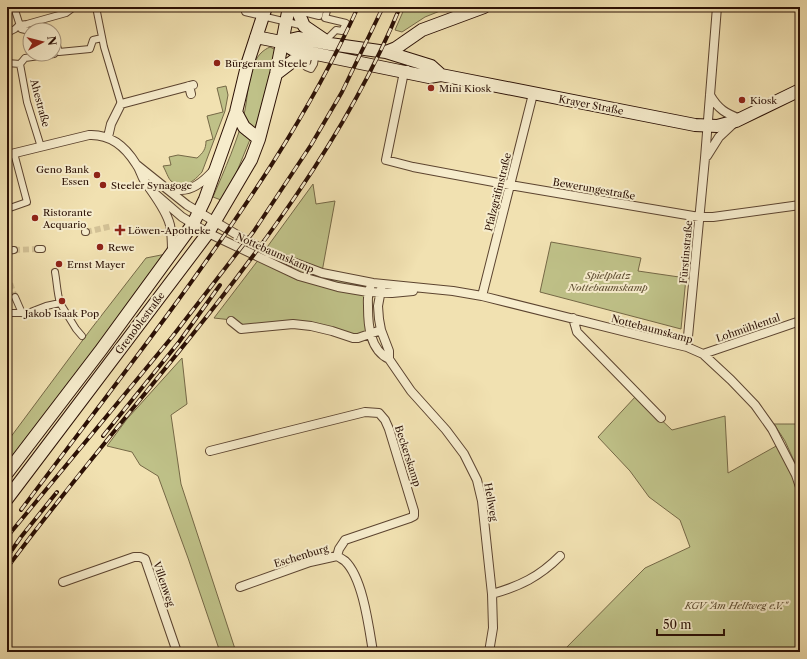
<svg xmlns="http://www.w3.org/2000/svg" width="807" height="659" viewBox="0 0 807 659" font-family="'Libre Caslon Text',serif">
  <rect width="100%" height="100%" fill="#f1e1b1"/>
  <filter id="stains"><feTurbulence type="fractalNoise" baseFrequency=".005" numOctaves="4"/><feColorMatrix values="0 0 0 0 .2 0 0 0 0 .09 0 0 0 0 .02 0 0 0 .5 -.17"/></filter>
  <radialGradient id="worn" r=".72"><stop offset=".6" stop-color="#630" stop-opacity="0"/><stop offset="1" stop-color="#630" stop-opacity=".3"/></radialGradient>
  <path fill="#bfc188" stroke="#756846" d="M405,7H450L425,17L402,32L395,30Z
    M270,47L276,50L258,120L233,181L221,200L213,197C224,171 239,138 245,110C248,94 248,77 255,62C258,55 263,50 270,47Z
    M226,86L228,95L225,111L202,172C194,181 183,191 171,181C168,178 166,171 163,166L171,165L169,157L178,155L197,158C203,153 206,149 206,141L213,139L207,116L223,112L217,88Z
    M313,184L316,204L335,201L322,272L265,250Z
    M551,242L641,258L638,271L686,278L681,329L540,292Z
    M264,251L298,267L371,283L369,333L362,336L310,324L242,328L232,320L214,318L259,259Z
    M171,253L7,473V442L91,329L146,258Z
    M182,358L187,404L171,415L181,484L236,652H220L188,558L158,476L140,465L132,452L107,446L127,419Z
    M636,396L672,430L725,416L728,473L778,445L793,476L800,498V620L796,621L800,622V652H562L645,568L690,547L680,520L649,497L630,471L598,437Z
    M774,424H800V474L785,441Z"/>
  <g fill="none" stroke-linecap="round" stroke-linejoin="round">
    <path stroke="#d3c297" stroke-width="6" stroke-dasharray="6 3" stroke-linecap="butt" d="M86,232L112,226
      M14,250L38,249
      M7,275L15,297"/>
    <defs>
      <path id="pedestrian" d="M14,7L21,29L30,31
        M96,7L104,47L121,104
        M244,7L245,12L304,26
        M283,7L319,16L321,7
        M7,33L15,29L19,25L27,24L66,13L74,7
        M54,36L59,52L90,49L93,40L102,38
        M324,42L336,30L342,31L346,23L325,18L328,7
        M309,53L306,67L311,69L314,64L316,52
        M7,63L20,64L25,58L54,54
        M20,64L27,102L41,147
        M7,209L27,202L14,153
        M7,211V221
        M85,232H86
        M38,249H42
        M7,251L14,250
        M55,272C57,283 57,292 60,303
        M15,297L22,313
        M7,313H28L46,306L60,303L76,329L82,336"/>
      <path id="minor" d="M407,70L404,72L386,160L413,167L510,185L699,217H713L800,205
        M189,86L191,94
        M710,95C718,109 726,114 741,119
        M108,137L111,124L121,104L193,85
        M7,155L89,135C110,134 125,146 136,164C140,169 141,175 144,180C153,194 166,209 170,225C172,234 172,244 172,253
        M707,156L719,137L735,122
        M137,165L187,205L244,239L269,253L322,273L373,283L453,291L482,296L670,343L687,347L703,354L731,380L755,405L772,429L796,475L800,487
        M165,187C170,188 176,190 181,190C194,190 205,180 213,171
        M153,192L182,217L208,233L299,276L338,287L368,292L392,293L413,291
        M382,284L378,306L379,319L381,330L389,351V359L411,391L446,430L464,454L477,480L482,501L492,594L493,628L489,652
        M370,288C367,294 368,301 368,307C368,326 370,350 389,359
        M482,296L533,94
        M573,318L577,332L661,418
        M231,321L241,329L293,324L311,326L332,331L353,338H358L381,330
        M687,347L705,158L717,7
        M703,354L800,321
        M210,451L265,437L365,412L379,413L385,420L389,429L414,511V516L410,518L345,540L339,549L337,556
        M63,582L134,557H140L145,559L177,652
        M240,587L310,562L337,556C339,557 342,559 345,561C363,578 369,628 373,652
        M492,594C520,586 539,577 560,556"/>
      <path id="secondary" d="M296,7L304,26L326,41
        M256,37L281,42L292,49L429,77L441,75L695,125L717,126L736,121L800,90
        M281,42L298,38L330,44L386,52L431,66L441,75
        M386,52L396,48L422,30L484,7
        M276,74L297,58L311,54
        M236,112L244,127L259,139
        M7,473L101,350L193,224L205,199L236,112L248,62L266,7
        M7,499L208,233L251,160L259,139L276,74L289,7"/>
    </defs>
    <use href="#pedestrian" stroke="#5c4430" stroke-width="8"/>
    <use href="#minor" stroke="#5c4430" stroke-width="10"/>
    <use href="#secondary" stroke="#2b1005" stroke-width="14"/>
    <use href="#pedestrian" stroke="#f6eccc" stroke-width="6"/>
    <use href="#minor" stroke="#f6eccc" stroke-width="8"/>
    <use href="#secondary" stroke="#f6eccc" stroke-width="12"/>
    <defs>
      <path id="rail" d="M103,436L179,342L220,285
        M21,510C71,443 122,377 171,310C241,214 309,116 358,7
        M7,537L172,337L254,231L311,145L342,92L383,7
        M7,557L21,537L57,492
        M7,568C101,441 208,325 297,194C337,135 373,73 400,7"/>
    </defs>
    <use href="#rail" stroke="#2b1005" stroke-width="4"/>
    <use href="#rail" stroke="#f6eccc" stroke-width="2.5" stroke-dasharray="8" stroke-linecap="butt"/>
  </g>
  <g fill="#8f2418" stroke="#f6eccc" stroke-width="1.5">
    <circle cx="217" cy="63" r="4"/>
    <circle cx="431" cy="88" r="4"/>
    <circle cx="742" cy="100" r="4"/>
    <circle cx="97" cy="175" r="4"/>
    <circle cx="103" cy="185" r="4"/>
    <circle cx="35" cy="218" r="4"/>
    <path d="M118 224h4v4h4v4h-4v4h-4v-4h-4v-4h4z"/>
    <circle cx="100" cy="247" r="4"/>
    <circle cx="59" cy="264" r="4"/>
    <circle cx="62" cy="301" r="4"/>
  </g>
  <g text-anchor="middle" dominant-baseline="central" stroke-width="4" stroke-linejoin="round" paint-order="stroke">
    <g font-size="10" fill="#2b1005" stroke="#f6eccc" text-anchor="start">
      <text x="225" y="63">Bürgeramt Steele</text>
      <text x="439" y="88">Mini Kiosk</text>
      <text x="750" y="100">Kiosk</text>
      <text x="89" y="169" text-anchor="end">Geno Bank<tspan x="89" dy="12">Essen</tspan></text>
      <text x="111" y="185">Steeler Synagoge</text>
      <text x="43" y="212">Ristorante<tspan x="43" dy="12">Acquario</tspan></text>
      <text x="128" y="230">Löwen-Apotheke</text>
      <text x="108" y="247">Rewe</text>
      <text x="67" y="264">Ernst Mayer</text>
      <text x="62" y="313" text-anchor="middle">Jakob Isaak Pop</text>
    </g>
    <g font-size="10" fill="#2b1005" stroke="#f6eccc">
      <text transform="translate(40 103) rotate(75)">Ahestraße</text>
      <text transform="translate(591 105) rotate(11)">Krayer Straße</text>
      <text transform="translate(594 189) rotate(10)">Bewerungestraße</text>
      <text transform="translate(498 192) rotate(-76)">Pfalzgräfinstraße</text>
      <text transform="translate(686 252) rotate(-85)">Fürstinstraße</text>
      <text transform="translate(275 253) rotate(24)">Nottebaumskamp</text>
      <text transform="translate(140 323) rotate(-53)">Grenoblestraße</text>
      <text transform="translate(748 328) rotate(-19)">Lohmühlental</text>
      <text transform="translate(652 329) rotate(15)">Nottebaumskamp</text>
      <text transform="translate(408 456) rotate(72)">Beckerskamp</text>
      <text transform="translate(491 502) rotate(80)">Hellweg</text>
      <text transform="translate(301 556) rotate(-17)">Eschenburg</text>
      <text transform="translate(164 584) rotate(71)">Villenweg</text>
    </g>
    <g font-size="10" font-style="italic" fill="#5f4e33" stroke="#f6eccc">
      <text x="608" y="275">Spielplatz<tspan x="608" dy="12">Nottebaumskamp</tspan></text>
      <text x="736" y="605">KGV "Am Hellweg e.V."</text>
    </g>
  </g>
  <rect width="807" height="659" fill="none" stroke="#f1e1b1" stroke-width="24"/>
  <rect x="8" y="8" width="791" height="643" fill="none" stroke="#2b1005" stroke-width="2"/>
  <rect x="12" y="12" width="783" height="635" fill="none" stroke="#2b1005"/>
  <g transform="translate(42 42) rotate(83)"><circle r="19" fill="#f6eccc" stroke="#a5947c"/>
  <path d="M0-3L7 15L0 10L-7 15Z" fill="#8f2418"/>
  <text y="-6" font-size="11" font-weight="bold" text-anchor="middle" fill="#2b1005">N</text>
  </g>
  <path d="M657 629v6h67v-6" fill="none" stroke="#2b1005" stroke-width="2"/>
  <text x="663" y="629" font-size="12" fill="#2b1005" stroke="#f6eccc" stroke-width="3" paint-order="stroke">50 m</text>
  <rect width="100%" height="100%" filter="url(#stains)"/>
  <rect width="100%" height="100%" fill="url(#worn)"/>
</svg>
